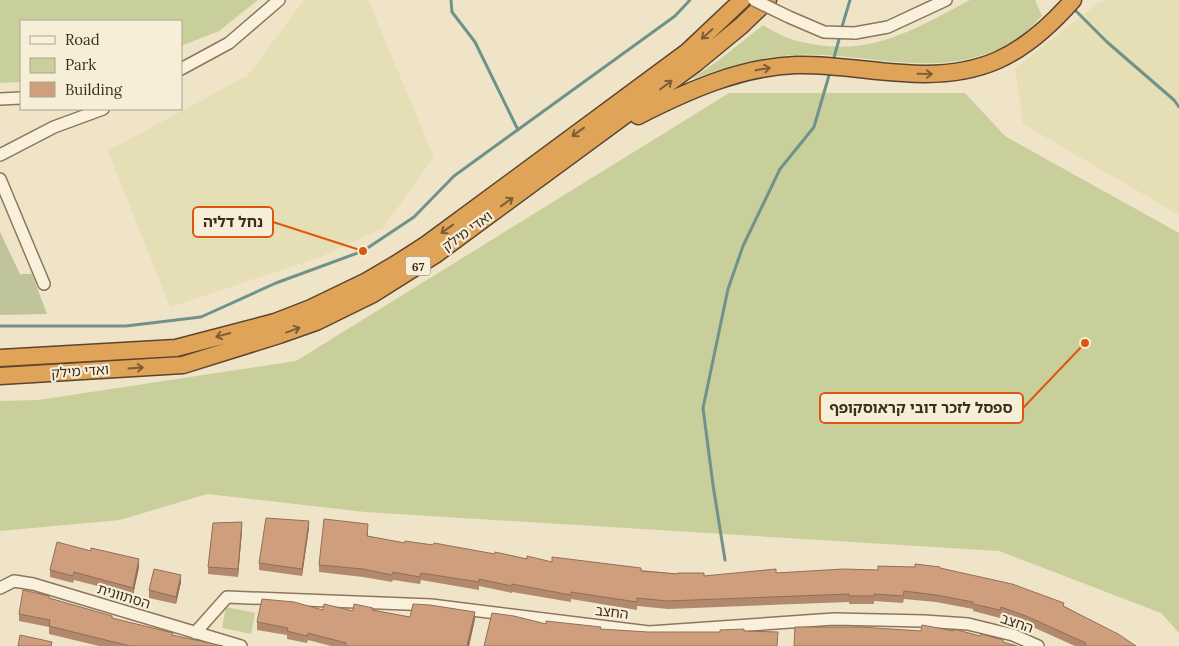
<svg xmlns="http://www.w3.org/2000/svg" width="1179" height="646" viewBox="0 0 1179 646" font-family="Lora,'Noto Sans Hebrew',serif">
  <rect width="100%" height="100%" fill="#f0e4c8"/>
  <path fill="#e6deb5" d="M304,0H368L434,157L383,228L323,256L170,307L108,151L248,75Z
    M1106,0H1179V215L1023,124L1015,68L1097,4Z"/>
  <path fill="#c9cf9b" d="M0,0H258L219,31L181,46V21H21V82L0,83Z
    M970,0H1035L1042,16C1034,24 1026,33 1017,39C943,85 872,51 794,55C758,57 725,68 691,79L719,60L763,25C770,29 778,34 786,37C794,41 804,42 812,44C874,56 918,27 970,0Z
    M729,93H965L1005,136L1179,233V633L1161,613L999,551L365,512L207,494L120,520L0,531V401L38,400L296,361Z
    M226,607L255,613L251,634L222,628Z"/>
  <path fill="#bfc49a" d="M0,232L20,274H32L47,314L0,315Z"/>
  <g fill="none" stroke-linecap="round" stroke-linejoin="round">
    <path stroke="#6f938a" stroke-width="3" d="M451,0L452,12L475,42L518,130
      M1072,7L1107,42L1174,100L1179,107
      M841,30L850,0
      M833,61L840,36
      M0,326H126L201,317L276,283L363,251L414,217L454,176L675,16L690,0
      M725,560L713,485L703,408L728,289L743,246L780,169L814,127L830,72"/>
    <defs>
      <path id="minor" d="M855,33L888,27L946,0
        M181,69L229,43L279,0
        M0,99L21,98
        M0,155L54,127L103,109
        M0,179L44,284
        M0,588L14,581L33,584L241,646
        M195,633L227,597L431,605L649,632L834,619L924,621L968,624L1013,635L1038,646"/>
      <path id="highway" d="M638,116C687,91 740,67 796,65C832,64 867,71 903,73C979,79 1023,57 1073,0
        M0,358L176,348L275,322L311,308L367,281L396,264L427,244L687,52L742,0
        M0,376L183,365L279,335L316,322L373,294L435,255L696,63L741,26L768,0"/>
    </defs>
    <use href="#minor" stroke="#8d765c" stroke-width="14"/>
    <use href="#highway" stroke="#5b4430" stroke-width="19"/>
    <use href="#minor" stroke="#faf1dc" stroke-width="11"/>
    <use href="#highway" stroke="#e0a458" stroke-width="16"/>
    <defs>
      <path id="minor-bridge" d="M754,0L789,17L824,32L855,33"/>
    </defs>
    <use href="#minor-bridge" stroke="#8d765c" stroke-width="14" stroke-linecap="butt"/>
    <use href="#minor-bridge" stroke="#faf1dc" stroke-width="11"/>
  </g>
  <path fill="#b2896c" d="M309,528L302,576L259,570V563Z
    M242,530L238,577L208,574V567Z
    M368,532V536L405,543L552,562L704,576L776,573L940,568L1064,606L1136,646H1075L1026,624L1001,614L1000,618L973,611V609L936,602L904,599L903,603L874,601V604H849V602L668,609L637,606V610L571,599V602L512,592V593L479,586V590L421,580L420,584L393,580L392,582L363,577L319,572V565Z
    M139,567L133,595L74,580L73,583L50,577V570Z
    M181,582L176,604L149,598V590Z
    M49,598L112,618L173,636L223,646H99L49,634V627L19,621V614Z
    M323,610L353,611L373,610L410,617L475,619L469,646H331L308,640L307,643L287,639V635L257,630V622Z"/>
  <path fill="#916f58" d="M309,521V528L302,576V569Z
    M242,522V530L238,577V569Z
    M139,559V567L133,595V588Z
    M181,575V582L176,604V597Z
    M475,612V619L469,646H467Z"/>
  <path fill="#cf9f7d" stroke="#916f58" d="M266,518L309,521L302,569L259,563Z
    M324,519L368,524L367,536L405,543V541L433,545L434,543L495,554V552L527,559V556L552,562V557L641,568V571L678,574V573H704V576L776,569V573L843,569L878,570V566L915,567V564L940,567V568L1012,584L1064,603L1063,606L1118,634L1136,646H1084L1086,643L1026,616L1001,607L1000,610L973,604V602L936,595L904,591L903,596L874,594V596H849V594L668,601L637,598V602L571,592V595L512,584V586L479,579V582L421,573L420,577L393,572L392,575L363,569L319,565Z
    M242,522L238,569L208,567L213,523Z
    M57,542L91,551V548L139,559L133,588L74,572L73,576L50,570Z
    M154,569L181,575L176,597L149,590Z
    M23,590L49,596V598L112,616V618L173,633L172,635L223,646H130L49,626L50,620L19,614Z
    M262,599L294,602L323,610L324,604L353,611L354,604L373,608L372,610L410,617L413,604L430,605L475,612L467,646H346V643L308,633L307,636L287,631L288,628L257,622Z
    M492,613L514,616L546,624V621L601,627L600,629L648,632H720V630L744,629V631L778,632L777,646H484Z
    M922,625L954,631V629L980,636L981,634L1003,640V642L1017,646H794L795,627H860L921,631Z
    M20,635L52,642L51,646H18Z"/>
  <defs><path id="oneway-shaft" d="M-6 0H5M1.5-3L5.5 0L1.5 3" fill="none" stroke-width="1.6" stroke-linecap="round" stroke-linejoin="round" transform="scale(1.25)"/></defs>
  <g stroke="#7e5d36">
    <use href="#oneway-shaft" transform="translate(707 34) rotate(138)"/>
    <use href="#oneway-shaft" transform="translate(763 69) rotate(-10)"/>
    <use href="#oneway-shaft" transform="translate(925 74) rotate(1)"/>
    <use href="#oneway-shaft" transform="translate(666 85) rotate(-37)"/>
    <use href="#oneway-shaft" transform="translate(578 132) rotate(144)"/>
    <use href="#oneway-shaft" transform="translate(507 202) rotate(-36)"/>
    <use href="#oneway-shaft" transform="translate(447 229) rotate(144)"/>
    <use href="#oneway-shaft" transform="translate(293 330) rotate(-20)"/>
    <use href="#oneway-shaft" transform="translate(223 335) rotate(165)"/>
    <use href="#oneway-shaft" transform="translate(136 368) rotate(-4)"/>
  </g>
  <g text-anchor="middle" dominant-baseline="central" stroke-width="4.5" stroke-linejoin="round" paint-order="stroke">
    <rect fill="#f7eed8" stroke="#756857" stroke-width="1" x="405.5" y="256.5" width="25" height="19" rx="4"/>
    <g font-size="12" font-weight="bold" fill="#3d2e20">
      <text x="418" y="266">67</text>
    </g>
    <g font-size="14" fill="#3d2e20" stroke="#f7eed8">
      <text transform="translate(467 231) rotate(-36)">ואדי מילק</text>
      <text transform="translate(80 371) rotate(-4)">ואדי מילק</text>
      <text transform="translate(124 596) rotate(17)">הסתוונית</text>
      <text transform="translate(612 612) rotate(7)">החצב</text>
      <text transform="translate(1017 623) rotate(19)">החצב</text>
    </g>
  </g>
  <path fill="none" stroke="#df570d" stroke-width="2" d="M363 251L273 222M1085 343L1023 408"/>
  <g fill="#df570d" stroke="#f7eed8" stroke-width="2">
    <circle cx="363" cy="251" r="5"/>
    <circle cx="1085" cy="343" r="5"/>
  </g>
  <g fill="#f7eed8" stroke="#df570d" stroke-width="2">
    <rect x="193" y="207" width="80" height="30" rx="5"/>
    <rect x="820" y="393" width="203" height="30" rx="5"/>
  </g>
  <g font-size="15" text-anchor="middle" font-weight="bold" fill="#3d2e20">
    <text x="233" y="227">נחל דליה</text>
    <text x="921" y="413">ספסל לזכר דובי קראוסקופף</text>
  </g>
  <rect x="20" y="20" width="162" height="90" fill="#f7eed8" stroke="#ada18e"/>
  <rect x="30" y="36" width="25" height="8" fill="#faf1dc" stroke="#ada18e"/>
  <text x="65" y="45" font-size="15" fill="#3d2e20">Road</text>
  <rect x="30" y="58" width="25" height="15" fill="#c9cf9b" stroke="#ada18e"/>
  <text x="65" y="70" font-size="15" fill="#3d2e20">Park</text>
  <rect x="30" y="82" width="25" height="15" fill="#cf9f7d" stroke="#ada18e"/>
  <text x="65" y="95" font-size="15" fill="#3d2e20">Building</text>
</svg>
